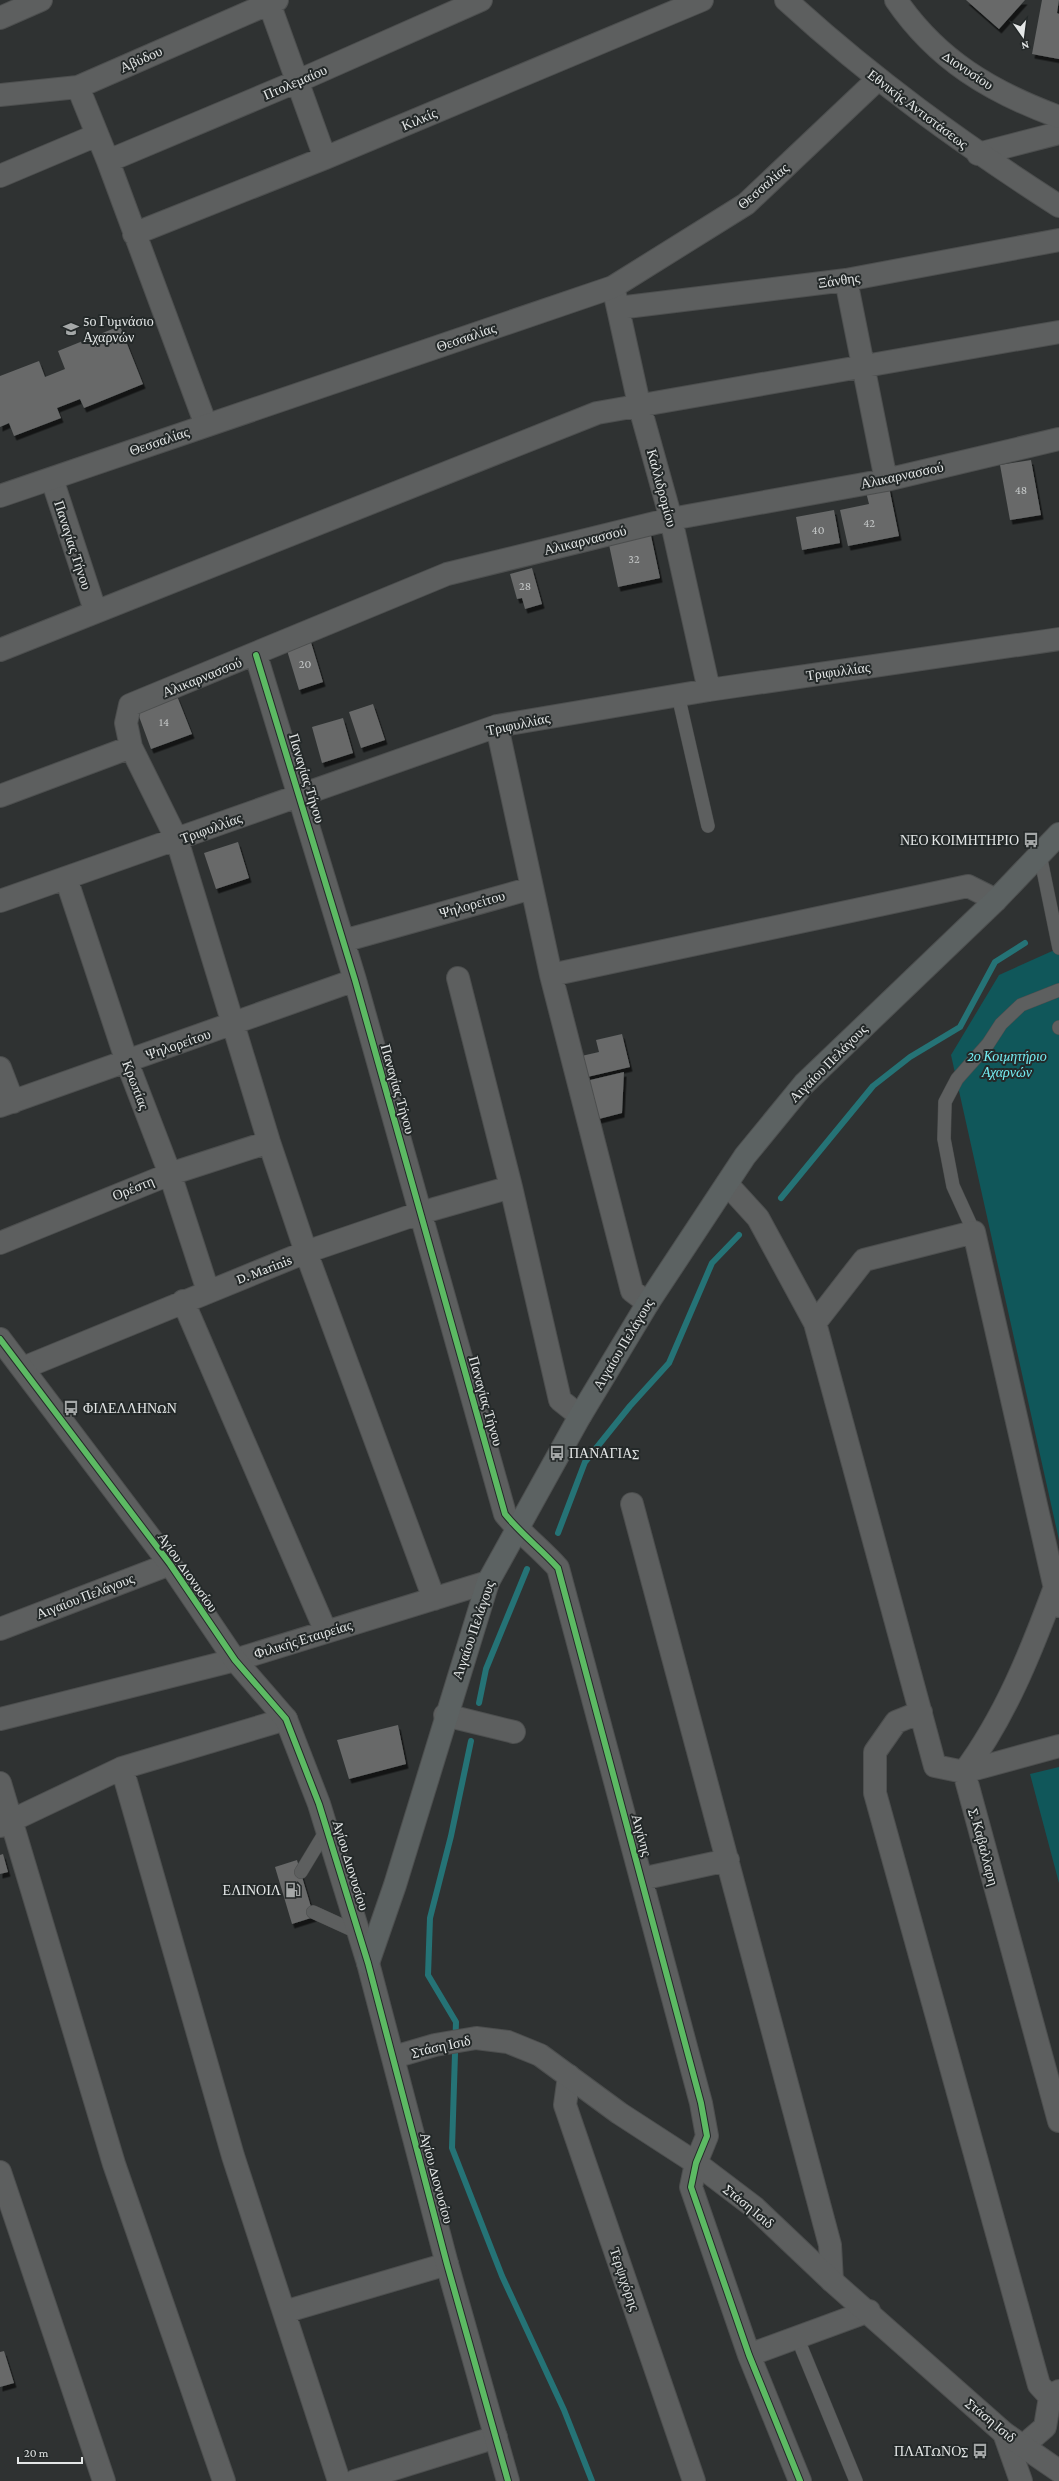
<svg xmlns="http://www.w3.org/2000/svg" width="1059" height="2481" viewBox="0 0 1059 2481" font-family="'Crimson Pro',serif">
  <defs>
    <filter id="shadow"><feDropShadow dx="2.5" dy="4.5" stdDeviation="0" flood-color="#0009"/></filter>
  </defs>
  <rect width="100%" height="100%" fill="#2f3232"/>
  <path fill="#10575a" d="M1059,948V1540L951,1055L999,975Z
    M1059,1767V1883L1030,1774Z"/>
  <g fill="none" stroke-linecap="round" stroke-linejoin="round">
    <path stroke="#257376" stroke-width="6" d="M781,1198L873,1086L910,1057L960,1027L995,962L1025,943
      M558,1533L585,1462L630,1406L669,1363L712,1263L739,1235
      M479,1703L486,1669L527,1569
      M471,1741L451,1836L430,1918L428,1975L456,2022L452,2148L502,2276L564,2410L592,2481"/>
  </g>
  <path fill="#676969" filter="url(#shadow)" d="M966,0H1025L999,29Z
    M1042,0H1059L1057,13L1059,14V59L1032,54Z
    M120,326L143,384L84,408L80,399L57,408L61,418L14,436L9,423L0,427V376L39,361L45,377L65,369L58,351Z
    M1031,460L1041,515L1010,520L1000,465Z
    M889,487L899,536L848,546L840,510L869,504L866,492Z
    M834,510L840,543L802,550L796,517Z
    M650,531L660,578L618,587L608,540Z
    M532,568L542,604L525,609L522,598L517,599L510,574Z
    M310,639L323,682L299,690L286,647Z
    M177,696L192,734L151,749L137,711Z
    M373,704L385,740L361,748L349,712Z
    M343,718L353,753L322,763L312,727Z
    M238,842L249,878L216,889L204,853Z
    M622,1034L630,1067L583,1078L577,1057L599,1052L596,1040Z
    M624,1072L622,1113L595,1120L586,1081Z
    M398,1725L406,1764L349,1779L337,1740Z
    M3,1854L8,1872L0,1874V1855Z
    M297,1860L314,1917L292,1924L275,1867Z
    M4,2351L14,2383L0,2387V2352Z"/>
  <g fill="none" stroke-linecap="round" stroke-linejoin="round">
    <defs>
      <path id="service" d="M678,695L708,826
        M1040,855L1059,948
        M1059,1027V1028
        M974,1232L953,1186L944,1139L945,1102L957,1079L988,1044L1001,1024L1021,1005L1059,990
        M301,1872L327,1829
        M313,1912L359,1933
        M797,2337L856,2481"/>
      <path id="minor" d="M269,3L325,158
        M0,18L41,0
        M78,87L108,161L206,425
        M0,95L78,87L277,0
        M978,154L1059,133
        M108,161L298,81L481,0
        M0,176L97,135
        M134,234L325,158L702,0
        M846,280L886,480
        M615,295L639,404L671,519L709,690
        M618,308L846,280L1059,240
        M52,479L95,610
        M0,650L597,413L1059,332
        M256,655L355,980L505,1514C521,1534 541,1549 558,1568L701,2103L707,2136L696,2163L691,2187L749,2355L800,2481
        M497,726L551,975L632,1291L648,1303
        M0,796L131,747
        M66,878L127,1062L170,1174L208,1291
        M0,901L497,726L709,690L1059,639
        M343,941L532,888
        M551,975L968,886L996,900
        M458,978L511,1187L560,1400L580,1416
        M0,1068L13,1102
        M0,1106L355,980
        M727,1184L758,1218L815,1323
        M0,1243L170,1174L269,1142
        M183,1301L326,1632
        M23,1368L306,1252L420,1213L511,1187
        M632,1504L830,2245L832,2281
        M1055,1587C1031,1652 1005,1717 964,1772L1059,2121
        M434,1599L306,1252L269,1142L177,840L131,747L126,723L130,705L447,574L671,519L886,480L1059,439
        M1059,1606L974,1232L864,1260L815,1323L935,1766L964,1772L1059,1746
        M0,1629L170,1564
        M921,1712L896,1722L875,1752V1793L1039,2385L1050,2397
        M445,1715L514,1732
        M0,1719L235,1660L488,1582
        M122,1768L233,2156L339,2481
        M0,1783L114,2164L224,2481
        M0,1826L122,1768L286,1719
        M641,1879L728,1860
        M569,2076L565,2105L694,2481
        M0,2172L104,2481
        M284,2312L447,2264
        M749,2355L869,2311
        M1004,2433L1021,2481
        M1023,2446L1045,2427L1050,2397L1059,2391
        M355,2481L496,2437"/>
      <path id="tertiary" d="M786,0C872,79 961,143 1059,206
        M896,0C937,60 991,92 1059,117
        M0,496L613,287L746,204L877,80
        M0,1339L170,1564L235,1660L286,1719L319,1804L368,1963L447,2264L508,2481
        M394,2057L435,2045L476,2038L508,2042L540,2055L619,2113L696,2163L754,2207L832,2281L1004,2433L1059,2471"/>
      <path id="secondary" d="M368,1963L395,1885L488,1582L580,1416L648,1303L745,1156L804,1084L996,900L1059,834"/>
    </defs>
    <use href="#service" stroke="#4d4f4f" stroke-width="14"/>
    <use href="#minor" stroke="#4d4f4f" stroke-width="24"/>
    <use href="#tertiary" stroke="#4d4f4f" stroke-width="24"/>
    <use href="#secondary" stroke="#4d4f4f" stroke-width="24"/>
    <use href="#service" stroke="#5d5f5f" stroke-width="13"/>
    <use href="#minor" stroke="#5d5f5f" stroke-width="22"/>
    <use href="#tertiary" stroke="#5d5f5f" stroke-width="22"/>
    <use href="#secondary" stroke="#5c6262" stroke-width="22"/>
    <defs>
      <path id="cycleway" d="M256,655L355,980L505,1514C521,1534 541,1549 558,1568L701,2103L707,2136L696,2163L691,2187L749,2355L800,2481
        M0,1339L170,1564L235,1660L286,1719L319,1804L368,1963L447,2264L508,2481"/>
    </defs>
    <use href="#cycleway" stroke="#242929" stroke-width="8"/>
    <use href="#cycleway" stroke="#5cba63" stroke-width="6"/>
  </g>
  <defs>
    <symbol id="school-bare" viewBox="-9 -9 18 18"><path d="M0-5L7-2L0 1L-7-2ZM-4 1L0 2.5L4 1V4Q0 6-4 4Z" fill="#a5a8a8" stroke="#242929" stroke-width="2.5" paint-order="stroke"/></symbol>
    <symbol id="bus-bare" viewBox="-9 -9 18 18"><path d="M-5-6H5V4H4V6H2V4H-2V6H-4V4H-5ZM-3.5-4V0h7V-4ZM-3.5 1.2v1.5H-2V1.2ZM2 1.2v1.5H3.5V1.2Z" fill="#a5a8a8" stroke="#242929" stroke-width="2.5" paint-order="stroke"/></symbol>
    <symbol id="fuel-bare" viewBox="-9 -9 18 18"><path d="M-5.5-6h7V0h2V4h1.3V-2.5L3-4.5l.8-.8L6-3V5H2.5V1h-1V6h-7ZM-4.2-4.7v3.2H.2V-4.7Z" fill="#a5a8a8" stroke="#242929" stroke-width="2.5" paint-order="stroke"/></symbol>
  </defs>
  <g fill-rule="evenodd">
    <use href="#school-bare" x="60" y="318" width="22" height="22"/>
    <use href="#bus-bare" x="1020" y="829" width="22" height="22"/>
    <use href="#bus-bare" x="60" y="1397" width="22" height="22"/>
    <use href="#bus-bare" x="546" y="1442" width="22" height="22"/>
    <use href="#fuel-bare" x="282" y="1879" width="22" height="22"/>
    <use href="#bus-bare" x="969" y="2440" width="22" height="22"/>
  </g>
  <g text-anchor="middle" dominant-baseline="central" stroke-width="4" stroke-linejoin="round" paint-order="stroke">
    <g font-size="12" fill="#c5c8c8">
      <text x="1021" y="490">48</text>
      <text x="869" y="523">42</text>
      <text x="818" y="530">40</text>
      <text x="634" y="559">32</text>
      <text x="525" y="586">28</text>
      <text x="305" y="664">20</text>
      <text x="164" y="722">14</text>
    </g>
    <g font-size="14" fill="#e4e7e7" stroke="#242929">
      <text transform="translate(141 59) rotate(-24)">Αβύδου</text>
      <text transform="translate(968 70) rotate(34)">Διονυσίου</text>
      <text transform="translate(295 82) rotate(-23)">Πτολεμαίου</text>
      <text transform="translate(918 109) rotate(37)">Εθνικής Αντιστάσεως</text>
      <text transform="translate(419 119) rotate(-23)">Κιλκίς</text>
      <text transform="translate(763 186) rotate(-41)">Θεσσαλίας</text>
      <text transform="translate(839 280) rotate(-8)">Ξάνθης</text>
      <text transform="translate(466 337) rotate(-19)">Θεσσαλίας</text>
      <text transform="translate(159 441) rotate(-19)">Θεσσαλίας</text>
      <text transform="translate(902 475) rotate(-12)">Αλικαρνασσού</text>
      <text transform="translate(662 488) rotate(75)">Καλλιδρομίου</text>
      <text transform="translate(585 540) rotate(-14)">Αλικαρνασσού</text>
      <text transform="translate(73 545) rotate(72)">Παναγίας Τήνου</text>
      <text transform="translate(838 671) rotate(-8)">Τριφυλλίας</text>
      <text transform="translate(202 677) rotate(-22)">Αλικαρνασσού</text>
      <text transform="translate(518 724) rotate(-12)">Τριφυλλίας</text>
      <text transform="translate(307 778) rotate(73)">Παναγίας Τήνου</text>
      <text transform="translate(211 828) rotate(-20)">Τριφυλλίας</text>
      <text transform="translate(472 904) rotate(-16)">Ψηλορείτου</text>
      <text transform="translate(178 1044) rotate(-19)">Ψηλορείτου</text>
      <text transform="translate(828 1063) rotate(-45)">Αιγαίου Πελάγους</text>
      <text transform="translate(136 1085) rotate(69)">Κρωπίας</text>
      <text transform="translate(398 1089) rotate(74)">Παναγίας Τήνου</text>
      <text transform="translate(133 1188) rotate(-22)">Ορέστη</text>
      <text transform="translate(264 1269) rotate(-21)">D. Marinis</text>
      <text transform="translate(623 1344) rotate(-59)">Αιγαίου Πελάγους</text>
      <text transform="translate(486 1401) rotate(74)">Παναγίας Τήνου</text>
      <text transform="translate(188 1572) rotate(55)">Αγίου Διονυσίου</text>
      <text transform="translate(85 1596) rotate(-21)">Αιγαίου Πελάγους</text>
      <text transform="translate(473 1630) rotate(-71)">Αιγαίου Πελάγους</text>
      <text transform="translate(303 1639) rotate(-17)">Φιλικής Εταιρείας</text>
      <text transform="translate(642 1835) rotate(75)">Αιγίνης</text>
      <text transform="translate(984 1847) rotate(75)">Σ. Καβαλλαρη</text>
      <text transform="translate(351 1865) rotate(73)">Αγίου Διονυσίου</text>
      <text transform="translate(441 2046) rotate(-12)">Στάση Ισιδ</text>
      <text transform="translate(437 2178) rotate(75)">Αγίου Διονυσίου</text>
      <text transform="translate(749 2206) rotate(40)">Στάση Ισιδ</text>
      <text transform="translate(625 2279) rotate(71)">Τερψιχόρης</text>
      <text transform="translate(991 2420) rotate(40)">Στάση Ισιδ</text>
    </g>
    <g font-size="14" fill="#e4e7e7" stroke="#242929" text-anchor="start">
      <text x="83" y="321">5ο Γυμνάσιο<tspan x="83" dy="16">Αχαρνών</tspan></text>
      <text x="1019" y="840" text-anchor="end">ΝΕΟ ΚΟΙΜΗΤΗΡΙΟ</text>
      <text x="83" y="1408">ΦΙΛΕΛΛΗΝΩΝ</text>
      <text x="569" y="1453">ΠΑΝΑΓΙΑΣ</text>
      <text x="281" y="1890" text-anchor="end">ΕΛΙΝΟΙΛ</text>
      <text x="968" y="2451" text-anchor="end">ΠΛΑΤΩΝΟΣ</text>
    </g>
    <g font-size="14" font-style="italic" fill="#75eef3" stroke="#242929">
      <text x="1007" y="1056">2ο Κοιμητήριο<tspan x="1007" dy="16">Αχαρνών</tspan></text>
    </g>
  </g>
  <g transform="translate(1023 36) rotate(166)" stroke="#242929" stroke-width="3" paint-order="stroke">
  <path d="M0-3L7 15L0 10L-7 15Z" fill="#e4e7e7"/>
  <text y="-6" font-size="11" font-weight="bold" text-anchor="middle" fill="#e4e7e7">N</text>
  </g>
  <path d="M18 2457v6h64v-6" fill="none" stroke="#e4e7e7" stroke-width="2"/>
  <text x="24" y="2457" font-size="12" fill="#e4e7e7" stroke="#242929" stroke-width="3" paint-order="stroke">20 m</text>
</svg>
